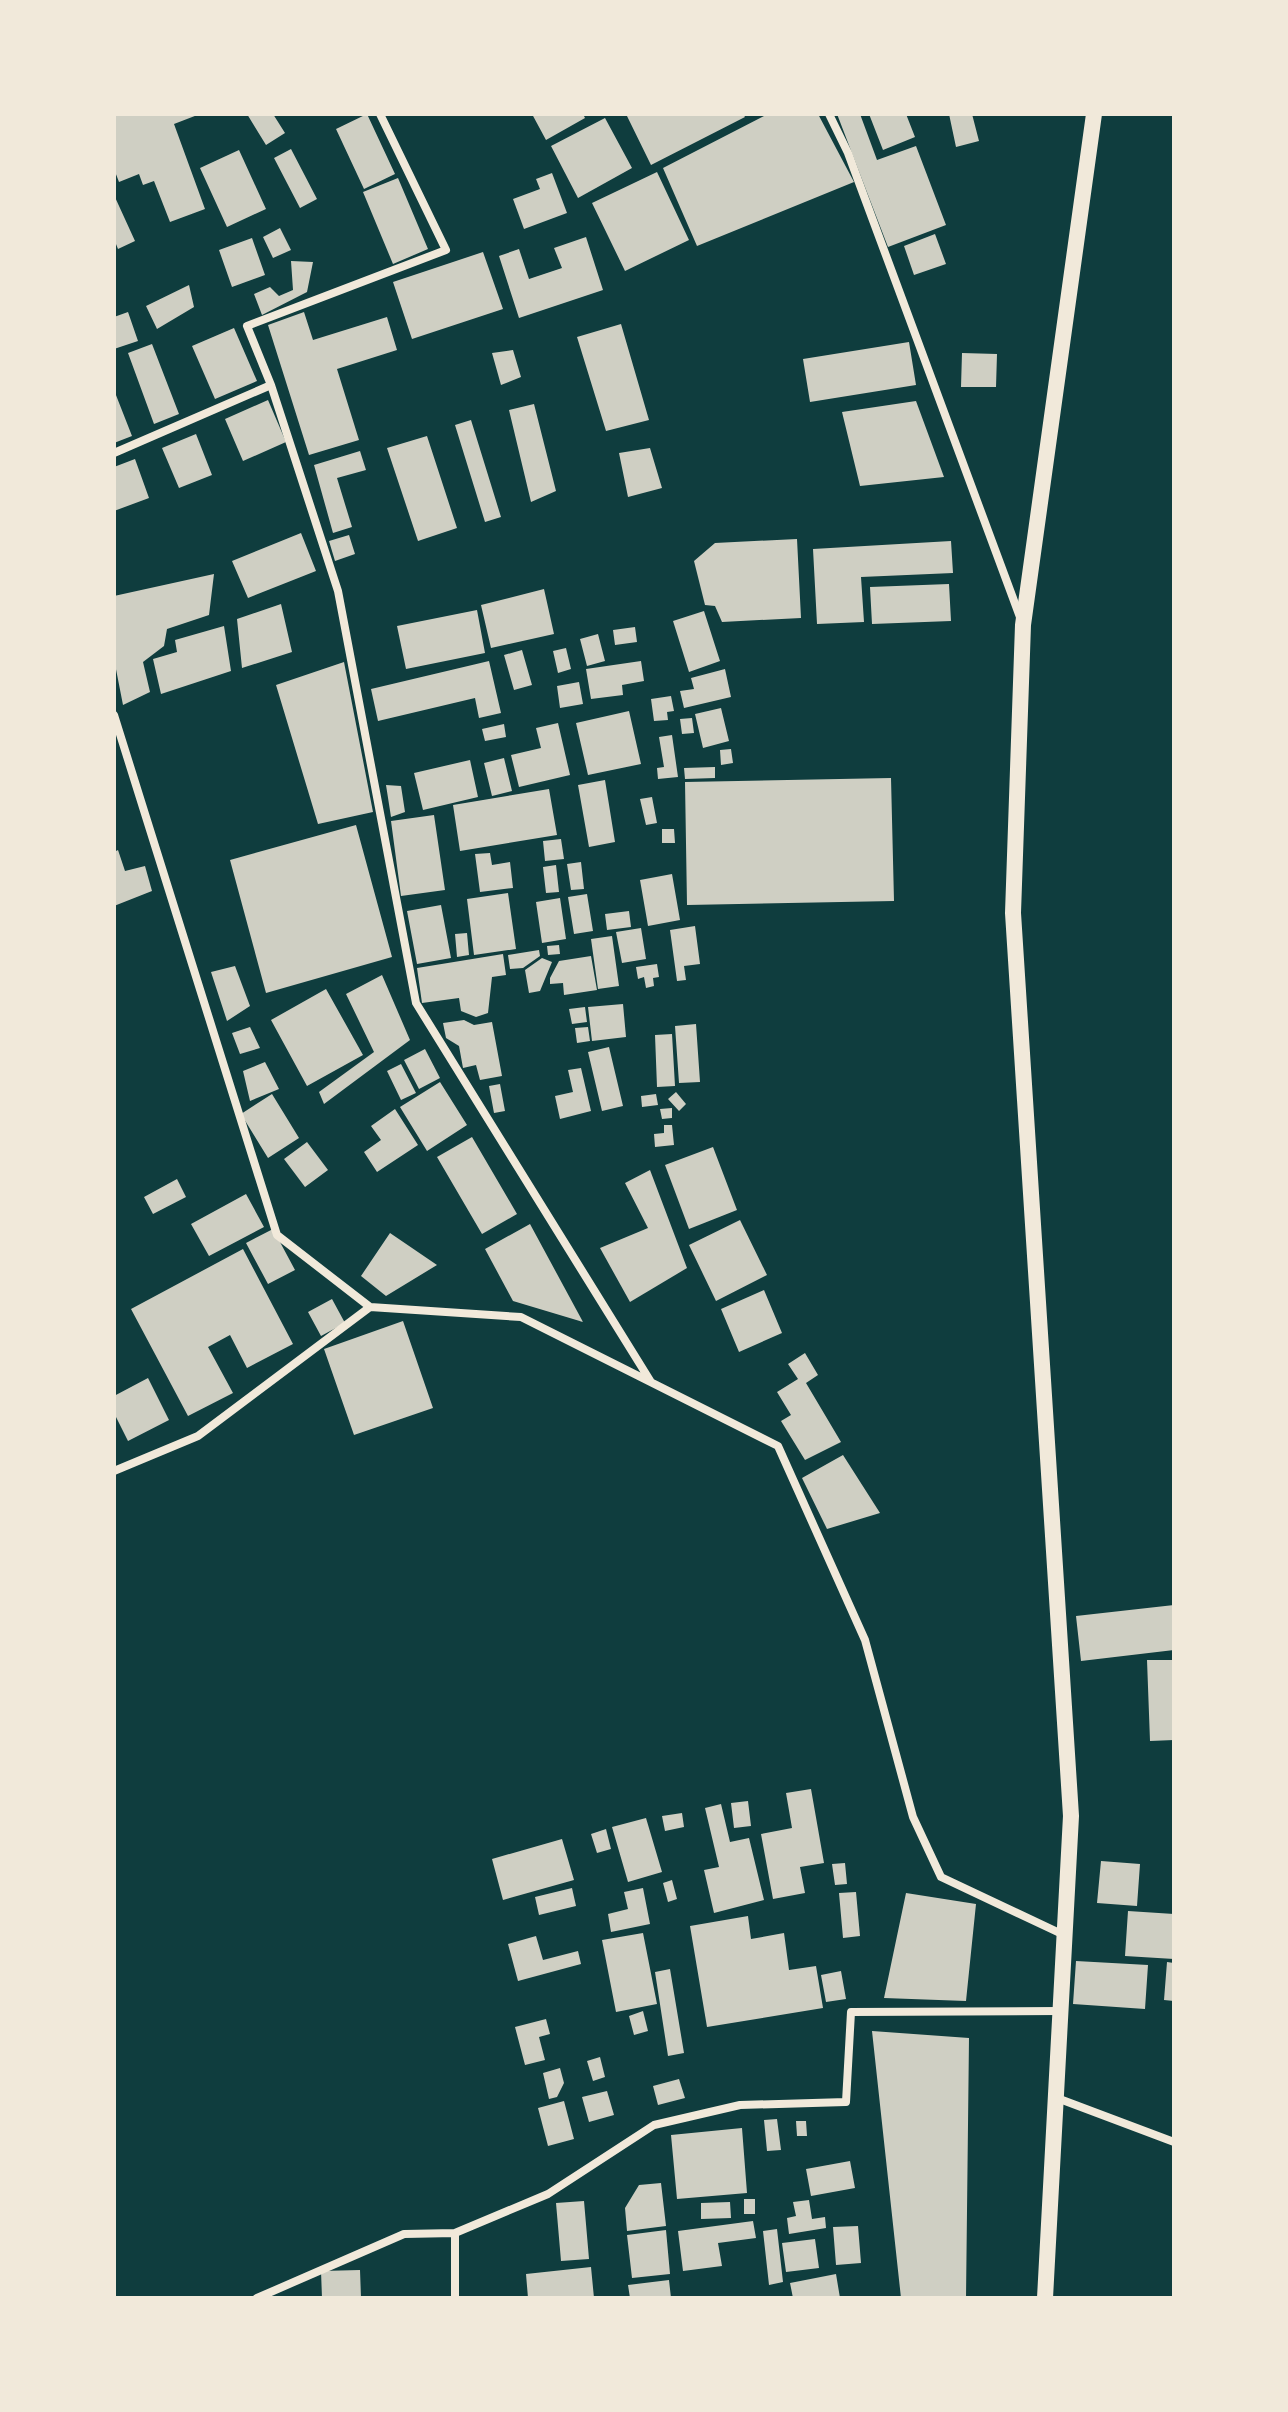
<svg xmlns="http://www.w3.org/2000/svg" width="1288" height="2412" font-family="Karla,sans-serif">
  <rect width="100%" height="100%" fill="#0f3d3e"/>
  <path fill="#cfcfc3" d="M114 114H200L174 124 205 209 170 222 154 181 143 185 139 174 119 182 114 169Z
    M247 114H273L285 133 266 145Z
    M367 114 395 174 364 189 336 129Z
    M532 114H583L585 118 546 140Z
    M626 114H743L745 117 651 165Z
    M768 114H818L854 182 697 246 663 168Z
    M837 114H860L877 160 916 146 946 225 888 247Z
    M869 114H906L915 137 883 150Z
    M949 114H972L979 141 956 147Z
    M605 118 632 168 578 198 551 146Z
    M291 149 317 199 300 208 274 158Z
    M239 150 266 209 227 227 200 168Z
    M657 172 689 240 625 271 592 203Z
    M552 173 567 213 524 229 513 199 540 189 536 179Z
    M398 178 428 249 393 264 363 192Z
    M114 195 135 241 118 249 114 239Z
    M280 228 291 250 273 258 263 237Z
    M935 234 946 264 914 275 904 246Z
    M586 237 603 290 519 318 499 256 519 249 529 279 562 268 554 248Z
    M252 238 265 275 232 287 219 250Z
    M483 252 503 309 412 339 393 282Z
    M291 261 313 262 307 292 262 315 254 294 270 287 279 296 293 290Z
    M189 285 194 307 157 329 146 306Z
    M128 312 138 341 114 349V317Z
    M304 312 313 340 387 317 397 350 337 369 359 440 309 455 268 325Z
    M621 324 649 420 606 431 577 337Z
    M234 328 257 381 215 399 192 346Z
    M909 342 916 385 810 402 803 359Z
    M152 344 179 414 154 424 128 353Z
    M513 350 521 377 501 385 492 353Z
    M962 353 997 354 996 387H961Z
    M114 390 132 436 114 443Z
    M268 400 286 442 243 461 225 419Z
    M916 401 944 477 860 486 842 412Z
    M534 404 556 491 531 502 509 410Z
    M471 420 501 517 485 522 455 425Z
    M196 434 212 475 179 488 162 448Z
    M427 436 457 528 418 541 387 448Z
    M650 448 662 488 628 497 619 453Z
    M360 451 366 470 337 478 352 527 333 533 314 465Z
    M135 459 149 498 114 511V467Z
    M301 533 316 571 248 598 232 561Z
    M349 535 355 554 335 561 329 541Z
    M797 539 801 618 722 622 715 606 705 605 694 561 715 543Z
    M951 541 953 573 861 577 864 622 817 624 813 549Z
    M214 574 209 615 167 629 164 646 143 662 150 692 123 705 114 659V596Z
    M949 584 951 621 872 624 870 587Z
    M544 589 554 634 491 648 481 605Z
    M281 604 292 652 242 668 237 619Z
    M477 610 485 653 406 669 397 626Z
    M704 611 720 661 689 672 673 621Z
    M224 626 231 671 161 694 153 659 177 652 175 640Z
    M635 627 637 642 615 645 613 630Z
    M598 634 605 661 587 666 580 639Z
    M566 648 571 669 558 673 553 651Z
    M522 650 532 685 514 690 504 655Z
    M489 661 501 713 479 718 475 698 378 721 371 689Z
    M641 661 644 681 622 685 623 695 591 699 586 669Z
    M344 662 373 812 318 824 276 685Z
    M725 669 731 697 684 708 680 691 694 689 691 678Z
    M579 682 583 704 560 708 557 686Z
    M671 696 674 711 667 712 668 720 654 721 651 699Z
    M721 708 729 741 703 748 695 714Z
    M629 711 641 764 588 775 576 723Z
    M692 718 694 733 682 734 680 719Z
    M558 723 570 775 519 787 511 755 541 748 536 728Z
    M504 724 506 737 485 741 482 729Z
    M672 735 678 777 658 779 657 768 664 767 659 737Z
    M731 749 733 763 721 765 720 750Z
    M504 758 512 791 492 796 484 763Z
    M470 760 478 797 423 810 414 773Z
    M715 767V778L685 779 684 768Z
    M891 778 894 901 687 905 685 782Z
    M605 780 615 842 589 847 578 785Z
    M386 785 401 786 405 812 391 817Z
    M549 789 557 835 460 851 453 805Z
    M652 797 657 823 646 825 640 799Z
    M434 815 445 890 401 896 391 821Z
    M356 825 392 957 266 993 230 860Z
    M662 829H674L675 843H662Z
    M561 839 564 859 545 861 543 841Z
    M118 850 125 871 145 866 152 891 114 906V852Z
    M490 853 492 865 510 862 513 888 480 892 475 854Z
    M581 862 584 889 571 890 567 864Z
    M556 865 559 892 546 893 543 867Z
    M672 874 680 920 648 926 640 880Z
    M508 893 516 949 474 955 467 899Z
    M587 894 593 931 574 934 568 897Z
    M560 898 566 939 542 943 536 902Z
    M441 905 451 958 417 964 407 911Z
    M629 911 631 927 607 930 605 914Z
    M695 926 700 964 684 966 686 980 677 981 670 930Z
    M641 928 646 959 622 963 616 932Z
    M467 933 469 955 457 957 455 934Z
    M612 936 619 986 598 989 591 939Z
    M559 945 560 954 548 955 547 946Z
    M539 950 540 956 523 968 510 969 508 955Z
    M503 954 506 975 492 977 488 1013 476 1017 461 1011 459 998 422 1003 417 968Z
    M591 956 597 990 564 995 563 983 550 984V978L559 961Z
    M542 958 552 962 540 991 529 993 525 970Z
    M657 964 659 977 653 978 654 986 646 988 644 977 638 979 636 967Z
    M235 966 250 1006 227 1021 211 972Z
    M382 975 410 1040 324 1104 319 1092 374 1052 346 994Z
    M326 989 363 1055 307 1086 271 1020Z
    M623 1004 626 1037 592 1041 588 1007Z
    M585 1007 587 1022 572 1024 569 1009Z
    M464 1020 474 1025 492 1022 502 1076 480 1080 476 1065 463 1068 459 1046 446 1038 443 1023Z
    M696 1024 700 1082 679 1083 675 1026Z
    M250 1027 260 1048 240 1054 232 1033Z
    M588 1027 590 1041 577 1043 575 1028Z
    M672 1034 675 1086 657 1087 655 1035Z
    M609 1047 623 1106 602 1111 588 1052Z
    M425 1049 440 1078 419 1089 404 1060Z
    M265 1062 279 1089 250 1101 243 1071Z
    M401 1064 416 1093 401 1100 387 1071Z
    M581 1068 591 1111 560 1119 555 1096 573 1092 568 1070Z
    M440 1082 467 1125 427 1151 400 1107Z
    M500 1084 505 1111 494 1113 489 1086Z
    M676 1092 686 1104 679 1111 668 1099Z
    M272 1094 299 1138 268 1158 241 1114Z
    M656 1094 658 1105 642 1107 641 1096Z
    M672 1108V1118L662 1119 660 1109Z
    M395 1109 418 1145 377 1172 364 1152 381 1140 371 1126Z
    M664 1125H672L674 1145 655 1147 654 1134 664 1133Z
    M472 1137 517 1214 482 1234 437 1157Z
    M307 1142 328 1170 305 1187 284 1159Z
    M713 1147 737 1210 689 1229 665 1165Z
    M650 1170 687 1268 630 1302 600 1248 648 1228 625 1183Z
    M177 1179 186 1197 153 1214 144 1197Z
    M246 1194 264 1227 209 1256 191 1224Z
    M740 1220 767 1275 716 1301 689 1245Z
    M530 1224 583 1322 513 1301 485 1249Z
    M273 1229 295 1270 268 1284 246 1243Z
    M390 1233 437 1265 386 1296 361 1276Z
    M243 1249 293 1344 247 1368 230 1335 208 1347 233 1393 188 1416 131 1309Z
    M764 1290 782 1333 739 1352 721 1309Z
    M332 1299 345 1323 321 1336 308 1312Z
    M403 1321 433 1408 354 1435 324 1349Z
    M805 1353 818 1375 806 1383 841 1442 805 1460 781 1421 791 1415 777 1392 798 1379 788 1364Z
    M148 1378 169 1420 128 1441 114 1413V1396Z
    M843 1455 880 1513 827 1529 802 1478Z
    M1174 1605V1650L1081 1661 1076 1616Z
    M1147 1660H1174V1740L1150 1741Z
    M811 1789 824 1863 800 1867 805 1893 773 1899 761 1834 792 1828 786 1793Z
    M748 1801 751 1826 734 1828 731 1803Z
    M721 1804 730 1842 749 1838 764 1900 714 1913 704 1870 719 1867 705 1808Z
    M682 1813 684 1827 665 1831 662 1816Z
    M646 1818 662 1872 628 1882 612 1827Z
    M606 1829 611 1849 597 1853 591 1834Z
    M562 1839 574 1880 503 1900 492 1859Z
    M1101 1861 1140 1864 1137 1906 1097 1903Z
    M845 1863 847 1884 835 1885 832 1864Z
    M672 1880 677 1899 668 1902 663 1883Z
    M572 1888 576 1906 539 1915 535 1897Z
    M643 1888 650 1924 611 1932 608 1914 628 1909 624 1892Z
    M856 1892 860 1936 843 1938 839 1893Z
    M906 1893 976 1904 966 2001 884 1998Z
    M1128 1911 1174 1914V1959L1125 1956Z
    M748 1916 751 1939 784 1933 789 1970 816 1966 823 2008 707 2027 690 1926Z
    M643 1933 657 2004 616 2012 602 1940Z
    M536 1936 543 1960 578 1951 581 1964 518 1981 508 1944Z
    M1076 1961 1148 1965 1145 2009 1073 2004Z
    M1167 1962 1174 1963V2001L1164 2000Z
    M670 1969 684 2053 668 2056 655 1972Z
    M841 1971 846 1999 826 2002 821 1975Z
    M643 2011 648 2031 634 2035 629 2016Z
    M546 2019 550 2034 539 2037 545 2060 525 2065 515 2027Z
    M872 2031 969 2038 966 2298H901Z
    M600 2057 605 2077 593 2081 587 2061Z
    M560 2068 564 2083 557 2097 549 2099 543 2073Z
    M679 2079 685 2098 658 2105 653 2086Z
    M607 2091 614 2115 589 2122 582 2097Z
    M564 2101 574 2139 548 2146 538 2108Z
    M777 2119 781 2150 767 2151 764 2120Z
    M796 2121H806L807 2136H797Z
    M742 2128 747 2193 677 2199 671 2135Z
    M850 2161 855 2188 811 2196 806 2169Z
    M661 2183 666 2226 627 2231 625 2208 639 2185Z
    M744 2199H755V2214H744Z
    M809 2200 812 2219 825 2217 826 2228 789 2234 787 2218 796 2216 793 2202Z
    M584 2201 589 2259 561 2261 556 2203Z
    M730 2202 731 2218 701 2219V2203Z
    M753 2221 756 2238 718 2243 722 2266 683 2271 678 2231Z
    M858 2226 861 2263 836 2265 833 2227Z
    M777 2229 783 2282 769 2285 763 2231Z
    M666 2230 670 2274 632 2278 627 2235Z
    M815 2239 819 2268 786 2272 782 2243Z
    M591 2267 594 2298H528L526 2274Z
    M360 2270 361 2298H322L321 2271Z
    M836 2274 840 2298H793L790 2283Z
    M669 2280 671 2298H630L628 2285Z"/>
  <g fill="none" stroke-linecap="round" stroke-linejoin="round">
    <path stroke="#f1e9da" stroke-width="8" d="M380 114 446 250 247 326 271 385 338 591 416 1003 651 1382
      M829 114 848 153 1020 617
      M114 453 271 385
      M114 715 277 1235 370 1307 521 1317 778 1446 865 1640 913 1817 941 1877 1064 1935
      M114 1471 198 1436 370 1307
      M1057 2098 1174 2142
      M257 2298 404 2234 455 2233 548 2194 654 2125 740 2105 846 2102 851 2012 1060 2011
      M455 2298V2233"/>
    <path stroke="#f1e9da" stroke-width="16" d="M1045 2298 1071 1816 1013 913 1023 625 1094 114"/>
  </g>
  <rect width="1288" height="2412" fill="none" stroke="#f1e9da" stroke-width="232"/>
</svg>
